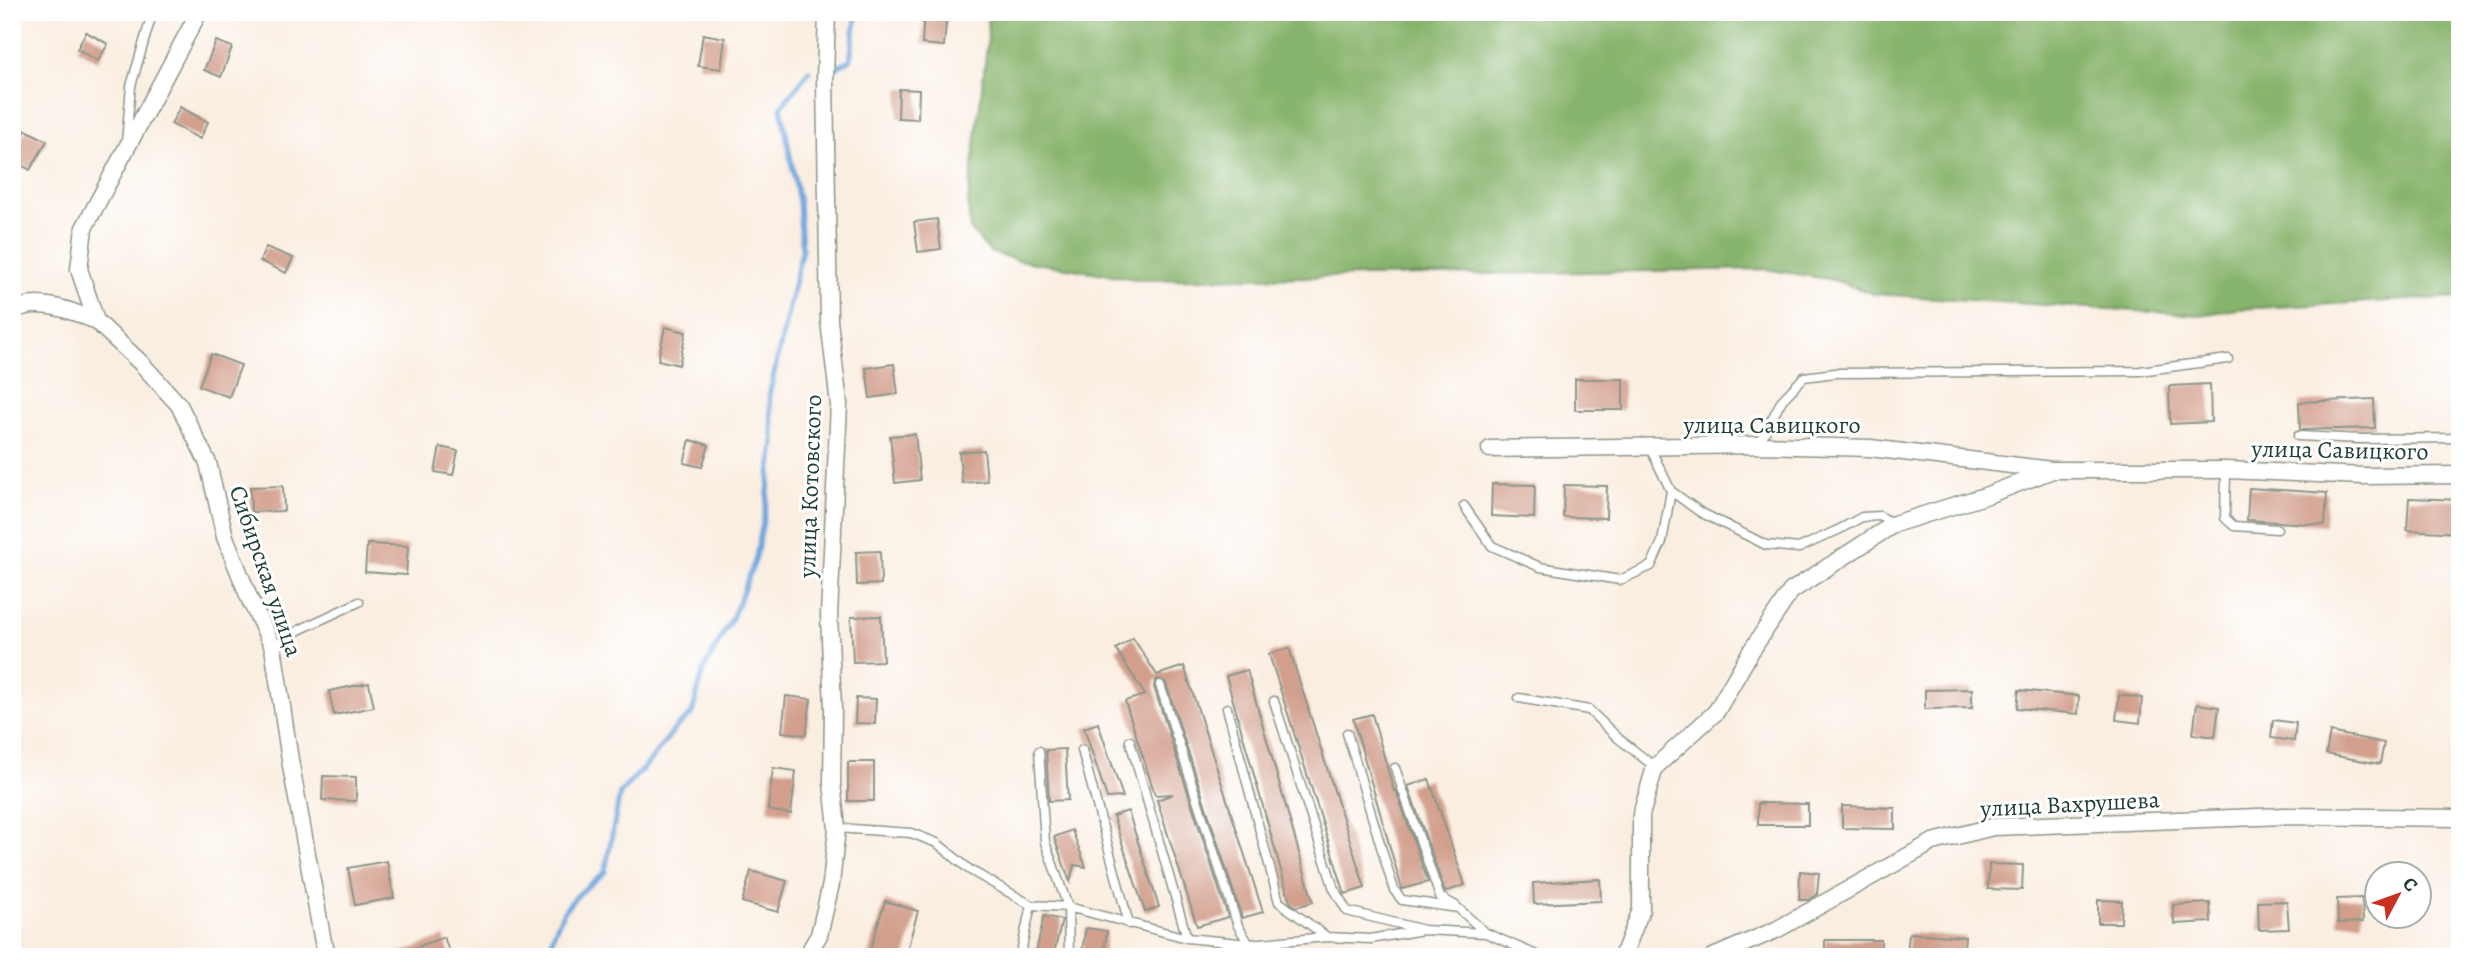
<svg xmlns="http://www.w3.org/2000/svg" width="2472" height="969" font-family="Alegreya,serif">
  <rect width="100%" height="100%" fill="#fff"/>
  <filter id="ink" filterUnits="userSpaceOnUse"><feTurbulence type="fractalNoise" baseFrequency=".0143" numOctaves="2"/><feDisplacementMap in="SourceGraphic" scale="14" xChannelSelector="R" yChannelSelector="G"/><feConvolveMatrix kernelMatrix="1 2 1 2 8 2 1 2 1" color-interpolation-filters="sRGB"/></filter>
  <filter id="wash" filterUnits="userSpaceOnUse"><feTurbulence type="fractalNoise" baseFrequency=".00686" numOctaves="4" result="noise"/><feDisplacementMap in="SourceGraphic" scale="28" xChannelSelector="R" yChannelSelector="G"/><feGaussianBlur stdDeviation="1.57" result="paint"/><feColorMatrix in="noise" values="0 0 0 0 0 0 0 0 0 0 0 0 0 0 0 0 0 1.4 0 .05"/><feComposite in="paint" operator="in"/></filter>
  <g filter="url(#wash)">
    <rect width="100%" height="100%" fill="#faeee1"/>
    <path fill="#87b46c" stroke="#537850" stroke-width="2" d="M987 12H2460V297L2238 309 2199 315 1874 294 1834 280 1765 269 1142 280 1017 260 990 252 970 229 968 203 988 38Z"/>
    <g fill="none" stroke-linecap="round" stroke-linejoin="round">
      <path stroke="#6fa6dd" stroke-width="5" d="M836 68 850 60 857 12
        M548 957C557 911 570 900 605 872L620 793 651 760 676 727 692 714 703 671 733 616 755 561 766 507 774 443 769 396 802 249 799 203 781 107 809 71"/>
    </g>
    <g id="blocks">
      <path fill="#d29f8c" d="M924 12H947L944 46 922 44Z
        M86 32 108 44 98 61 77 49Z
        M703 34 725 38 721 69 698 66Z
        M216 41 232 47 221 77 204 70Z
        M899 89 919 90 918 119 898 118Z
        M180 107 208 122 200 139 171 124Z
        M26 130 47 141 30 170 12 160V155Z
        M937 219 941 249 918 252 914 222Z
        M266 247 293 258 286 273 260 261Z
        M665 327 686 332 679 365 658 360Z
        M211 354 241 365 229 397 199 386Z
        M894 364 898 394 870 398 866 368Z
        M1575 379H1623V410H1575Z
        M2210 384 2211 422 2170 424 2169 386Z
        M2374 399 2375 428 2300 430 2299 402Z
        M915 434 920 480 895 483 890 436Z
        M690 440 709 445 702 467 684 463Z
        M440 447 458 451 453 475 435 472Z
        M984 450 987 481 962 483 959 452Z
        M1492 484 1535 485 1534 518 1491 516Z
        M1564 485 1607 486 1606 518 1563 517Z
        M283 486 284 511 251 512 250 487Z
        M2249 488 2327 493 2325 525 2247 520Z
        M2409 498 2460 500V533L2407 530Z
        M367 544 408 546 406 575 365 572Z
        M880 551 881 584 857 585 856 552Z
        M881 616 883 661 853 662 851 617Z
        M1133 638 1157 675 1184 666 1263 912 1242 918 1166 683 1159 679 1155 681 1154 687 1228 917 1197 926 1157 800 1173 794 1155 795 1125 701 1145 695 1116 649Z
        M1289 648 1365 888 1345 894 1269 654Z
        M1247 670 1313 902 1296 907 1290 902 1226 676Z
        M369 683 374 707 334 715 329 691Z
        M1972 689V708L1925 709V690Z
        M2019 690 2079 696 2078 714 2017 708Z
        M2119 695 2142 698 2140 723 2116 720Z
        M786 696 811 699 806 735 782 732Z
        M856 698 876 699 875 724 855 723Z
        M2197 704 2219 707 2215 737 2193 734Z
        M1372 714 1394 791 1396 790 1428 882 1402 889 1353 719Z
        M2273 720 2296 723 2294 741 2271 738Z
        M1098 723 1123 797 1107 798 1084 728Z
        M2330 732 2384 743 2380 764 2326 754Z
        M1065 749 1068 800 1049 801 1046 750Z
        M848 762H874V801H848Z
        M773 768 796 771 791 814 768 810Z
        M323 776 356 777V801L322 800Z
        M1429 779 1465 885 1445 892 1408 786Z
        M1758 803 1808 804V825H1758Z
        M1842 806 1895 808V829L1842 828Z
        M1128 811 1159 907 1145 912 1113 816Z
        M1072 830 1086 867 1074 865 1070 882 1054 837Z
        M387 861 394 898 355 905 348 868Z
        M1989 864 2023 865 2022 890 1988 889Z
        M751 871 787 881 778 912 742 902Z
        M1800 871 1819 873 1817 895 1808 900H1799Z
        M1600 879 1601 901 1534 904 1533 883Z
        M2362 898 2363 922 2338 923 2337 899Z
        M2098 900 2122 901 2121 923H2098Z
        M885 901 918 911 905 957H868Z
        M2287 901 2289 929 2259 930 2258 902Z
        M2210 903 2211 922 2174 924 2173 905Z
        M1044 916 1062 920 1053 957H1035Z
        M1086 928 1107 931 1103 957H1081Z
        M1909 933 1965 937 1963 957H1907Z
        M444 937 451 957H395V955Z
        M1825 940H1881V957H1825Z"/>
    </g>
  </g>
  <g filter="url(#ink)">
    <use href="#blocks" fill-opacity="0" stroke="#8c968a" stroke-width="2"/>
    <g fill="none" stroke-linecap="round" stroke-linejoin="round">
      <defs>
        <path id="service" d="M126 142 131 86 150 21 155 12
          M2298 436 2361 439 2460 438
          M1758 445 1782 400 1804 377 1835 373 2140 371 2228 359
          M1650 448 1671 491 1700 512 1766 545 1799 548 1840 529 1862 517 1880 516 1893 524
          M2226 470 2225 518 2234 526 2277 529
          M1464 506 1492 546 1540 567 1620 580 1651 566 1662 542 1671 491
          M273 647 299 630 359 602
          M1160 685 1238 926 1249 944
          M1519 698 1589 710 1618 738 1655 767
          M1274 701 1334 889 1347 911 1420 929
          M1227 708 1279 902 1327 937
          M1347 733 1394 890 1402 900 1458 908 1486 933
          M1130 741 1187 938
          M1082 750 1129 924
          M1039 751 1045 842 1068 907 1069 957
          M1395 768 1440 897 1456 906
          M837 828 911 833 937 843 970 870 1031 905 1068 907 1187 938 1249 944 1327 937 1370 939 1423 930 1486 933 1541 957
          M1020 957 1031 905"/>
        <path id="minor" d="M199 12 84 228 79 269 96 321 141 363 179 405 208 463 225 537 250 600 273 647 290 760 323 942 329 957
          M12 312C35 296 73 311 96 321
          M1490 449 1758 445 1870 448 2052 470H2226L2364 476 2460 475
          M806 957 819 935 831 884 837 828 832 783 833 709 829 615 839 404 829 321 825 80 827 12
          M1620 957 1625 951 1641 910V815L1655 767 1716 712 1751 651 1791 591 1894 524 1985 496 2050 471
          M1713 957 1776 930 1933 842 1993 827 2285 816 2460 818"/>
      </defs>
      <use href="#service" stroke="#8c968a" stroke-width="11"/>
      <use href="#minor" stroke="#8c968a" stroke-width="19"/>
      <use href="#service" stroke="#fff" stroke-width="8"/>
      <use href="#minor" stroke="#fff" stroke-width="16"/>
    </g>
  </g>
  <g text-anchor="middle" dominant-baseline="central" stroke-width="6" stroke-linejoin="round" paint-order="stroke">
    <g font-size="24" fill="#1f3d34" stroke="#fff">
      <text x="1772" y="425">улица Савицкого</text>
      <text transform="translate(2340 450) rotate(1)">улица Савицкого</text>
      <text transform="translate(810 486) rotate(-88)">улица Котовского</text>
      <text transform="translate(266 571) rotate(71)">Сибирская улица</text>
      <text transform="translate(2070 804) rotate(-3)">улица Вахрушева</text>
    </g>
  </g>
  <rect width="2472" height="969" fill="none" stroke="#fff" stroke-width="42"/>
  <g transform="translate(2398 895) rotate(49)"><circle r="33" fill="#ffffff" stroke="#a5b1ae" stroke-width="2"/>
  <path d="M0-5L12 26L0 18L-12 26Z" fill="#c8321e"/>
  <text y="-10" font-size="19" font-weight="bold" text-anchor="middle" fill="#1f3d34">С</text>
  </g>
</svg>
